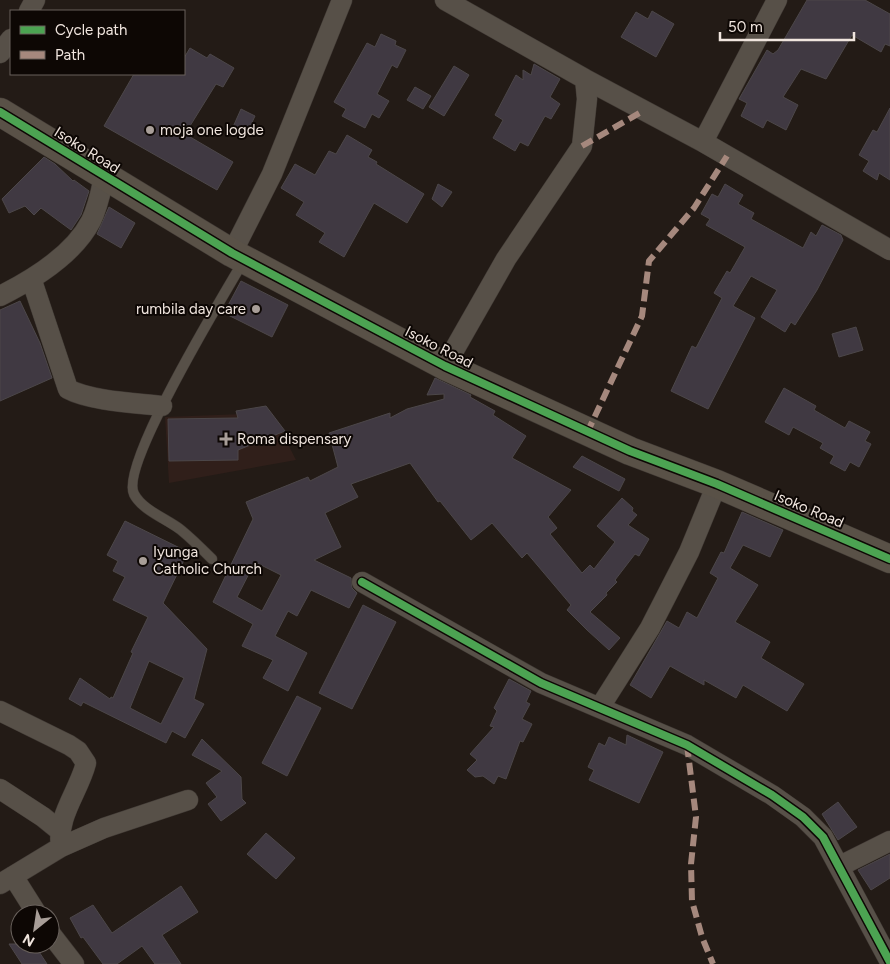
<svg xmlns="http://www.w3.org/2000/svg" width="890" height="964" font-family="Figtree,sans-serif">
  <rect width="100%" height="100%" fill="#231b16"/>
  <path fill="#301f1a" d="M272 413 296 460 169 483 165 417Z"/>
  <path fill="#403942" stroke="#4c4749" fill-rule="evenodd" d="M807 0H865L890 14V46L885 44 881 52 852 35 826 79 801 69 783 97 798 105 786 130 767 120 763 128 741 116 747 103 739 99 767 50 773 54 778 50Z
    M652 11 674 24 656 57 621 37 636 12 648 19Z
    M381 34 396 41 395 45 406 50 397 68 392 65 377 94 389 101 379 118 372 114 365 128 342 116 346 109 334 102 367 43 375 47Z
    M190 48 207 58 210 54 234 68 223 87 216 84 185 134 233 162 217 190 104 126 134 74H184V58Z
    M534 64 560 79 550 97 560 104 551 119 545 116 528 146 520 142 515 151 493 138 503 120 495 115 516 75 523 80V70L531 75Z
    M454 66 469 75 444 116 429 107Z
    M415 87 431 96 423 109 407 100Z
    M890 108V180L879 173 877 180 863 171 869 161 859 155 873 130 877 132Z
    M241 109 255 116 247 133 233 127Z
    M347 135 372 150 368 157 377 162 376 164 424 194 407 223 374 203 344 257 319 242 325 233 296 215 304 202 281 188 295 164 315 175 329 151 336 154Z
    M44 157 55 164 73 181 74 180 89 191 81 215 71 230 41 208 34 215 25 206 9 213 2 199Z
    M438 184 452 192 442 207 432 199Z
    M725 184 743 195 738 204 754 213 751 219 803 248 811 232 816 236 822 225 841 235 843 240 817 290 795 325 791 322 785 332 761 317 777 290 751 276 733 306 755 318 708 409 671 391 692 346 696 348 722 298 714 293 727 271 730 273 745 247 706 225 710 219 701 214 712 194 718 197Z
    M109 207 135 223 121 248 97 234Z
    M241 281 288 305 272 337 224 313Z
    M20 301 40 343 52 378 0 401V310Z
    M856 327 863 350 839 357 832 334Z
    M435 378 471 395 470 397 495 411 493 415 526 436 512 458 571 490 548 517 557 528 550 534 582 573 590 565 594 569 615 542 597 526 622 498 633 508 632 511 637 515 628 525 649 539 639 556 635 554 615 580 617 582 606 593 607 595 590 612 620 638 609 650 587 630 567 610 571 605 527 553 522 558 492 523 471 540 440 501 438 502 410 463 351 484 358 497 325 513 341 547 314 560 351 578 352 588 357 593 349 608 311 590 297 616 288 611 275 636 307 653 288 691 263 678 273 660 242 646 253 624 213 602 253 519 246 502 308 477 310 481 338 467 329 433 390 413V418L407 409 444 399V394L427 395ZM255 562 281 575 262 611 237 597Z
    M784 388 816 406 814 410 845 428 849 421 870 432 865 441 871 444 859 467 850 462 845 471 830 463 834 456 820 448 823 443 793 427 789 435 765 422Z
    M266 406 285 431 238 450V460L169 461 168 419 238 418 236 411Z
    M582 456 625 479 619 491 573 467Z
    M742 512 783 530 770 557 743 545 730 568 758 585 735 622 770 642 761 658 804 684 787 711 743 685 736 698 704 680V685L670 666 651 698 630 685 667 621 679 628 687 612 697 618 718 578 710 573 721 552 724 553Z
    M125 521 188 552 163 603 207 649 194 699 204 704 185 738 172 731 166 743 83 702 81 706 69 699 80 678 110 699 111 697 113 698 133 653 131 652 148 617 113 600 125 577 113 571 118 561 107 555ZM149 661 184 678 161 724 130 708Z
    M363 605 396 622 352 709 319 693Z
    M509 679 531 691 526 702 530 704 522 719 532 724 523 742 520 741 506 779 498 776 494 784 483 776 475 777 467 770 477 760 470 754 494 727 490 726 497 711 494 708Z
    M297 696 321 708 287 776 262 763Z
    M627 735 663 752 639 803 589 780 594 770 588 767 599 743 605 746 609 737 626 745Z
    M202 739 241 777 242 799 246 803 221 821 208 804 217 797 206 783 222 771 192 755Z
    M838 802 857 827 838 840 822 814Z
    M266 833 295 858 276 879 247 854Z
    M890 854V878L871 890 858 870Z
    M181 886 198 912 162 935 181 964H155L142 946 117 964H103L83 937 81 938 70 918 93 905 112 933Z
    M9 944H34L47 964H22Z"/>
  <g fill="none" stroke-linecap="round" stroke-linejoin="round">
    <defs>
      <path id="lane" d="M212 559C202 549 192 539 181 530 167 519 142 510 134 494 119 466 225 293 244 260"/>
      <path id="street" d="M445 0 585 79 703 142 890 250
        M29 11 35 0
        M0 53 11 39
        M703 142 777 0
        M232 253 272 174 342 0
        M32 281 68 389C90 401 137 403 162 406
        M0 296C32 280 74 254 91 221 98 207 101 191 104 177
        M445 366 506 259 582 146 587 99 585 79
        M362 582 541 683 687 745 772 795 803 817 823 837 890 962
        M600 707 650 628 689 552 717 484
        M0 711 69 745 78 751 86 763C79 791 56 817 61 847
        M0 789 43 817 59 830
        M840 866 890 841
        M13 876 37 914
        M0 884 61 847 104 828 188 800
        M50 933 74 964"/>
      <path id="secondary" d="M0 112 232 253 445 366 630 451 717 484 890 559"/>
    </defs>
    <use href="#lane" stroke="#3f3833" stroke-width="11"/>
    <use href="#street" stroke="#3f3833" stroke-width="21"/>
    <use href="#secondary" stroke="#3f3833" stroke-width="29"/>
    <use href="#lane" stroke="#575048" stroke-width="10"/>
    <use href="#street" stroke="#575048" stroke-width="20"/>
    <use href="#secondary" stroke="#595147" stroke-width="28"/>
    <path stroke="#a5887d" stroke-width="6" stroke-dasharray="12 6" stroke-linecap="butt" d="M582 146 643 111
      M587 433 642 316 649 261 694 208 727 156
      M687 745 696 817 691 864 692 901 702 937 713 964"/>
    <defs>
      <path id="cycleway" d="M0 112 232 253 445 366 630 451 717 484 890 559
        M362 582 541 683 687 745 772 795 803 817 823 837 890 962"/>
    </defs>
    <use href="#cycleway" stroke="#0d0704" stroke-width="11"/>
    <use href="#cycleway" stroke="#4ca352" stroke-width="8"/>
  </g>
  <g fill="#a89e98" stroke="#0d0704" stroke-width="2">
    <circle cx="150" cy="130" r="5"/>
    <circle cx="256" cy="309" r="5"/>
    <path d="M223.5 431.5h5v5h5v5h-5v5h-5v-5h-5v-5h5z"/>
    <circle cx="143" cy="561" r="5"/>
  </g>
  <g text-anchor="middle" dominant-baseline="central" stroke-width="4" stroke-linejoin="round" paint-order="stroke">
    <g font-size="15" fill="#f0e5de" stroke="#0d0704" text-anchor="start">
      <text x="160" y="130">moja one logde</text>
      <text x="246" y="309" text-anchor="end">rumbila day care</text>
      <text x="237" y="439">Roma dispensary</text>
      <text x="153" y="552">Iyunga<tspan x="153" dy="17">Catholic Church</tspan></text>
    </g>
    <g font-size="15" fill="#f0e5de" stroke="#0d0704">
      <text transform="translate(87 150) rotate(32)">Isoko Road</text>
      <text transform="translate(439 347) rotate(27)">Isoko Road</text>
      <text transform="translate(809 509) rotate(23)">Isoko Road</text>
    </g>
  </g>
  <rect x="10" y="10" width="175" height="65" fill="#0d0704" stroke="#68605b"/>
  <rect x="20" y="26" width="25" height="8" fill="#4ca352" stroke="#68605b"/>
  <text x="55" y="35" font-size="15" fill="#f0e5de">Cycle path</text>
  <rect x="20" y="51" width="25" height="8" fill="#a5887d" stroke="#68605b"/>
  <text x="55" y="60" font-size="15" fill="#f0e5de">Path</text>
  <g transform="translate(35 929) rotate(210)"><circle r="24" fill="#0d0704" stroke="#68605b"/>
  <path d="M0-4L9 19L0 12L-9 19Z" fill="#a89e98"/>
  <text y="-8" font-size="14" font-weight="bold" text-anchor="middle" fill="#f0e5de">N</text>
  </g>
  <path d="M720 32v8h134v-8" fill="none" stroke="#f0e5de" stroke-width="2.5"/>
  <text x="728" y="32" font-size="15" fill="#f0e5de" stroke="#0d0704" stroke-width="4" paint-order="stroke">50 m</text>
</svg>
